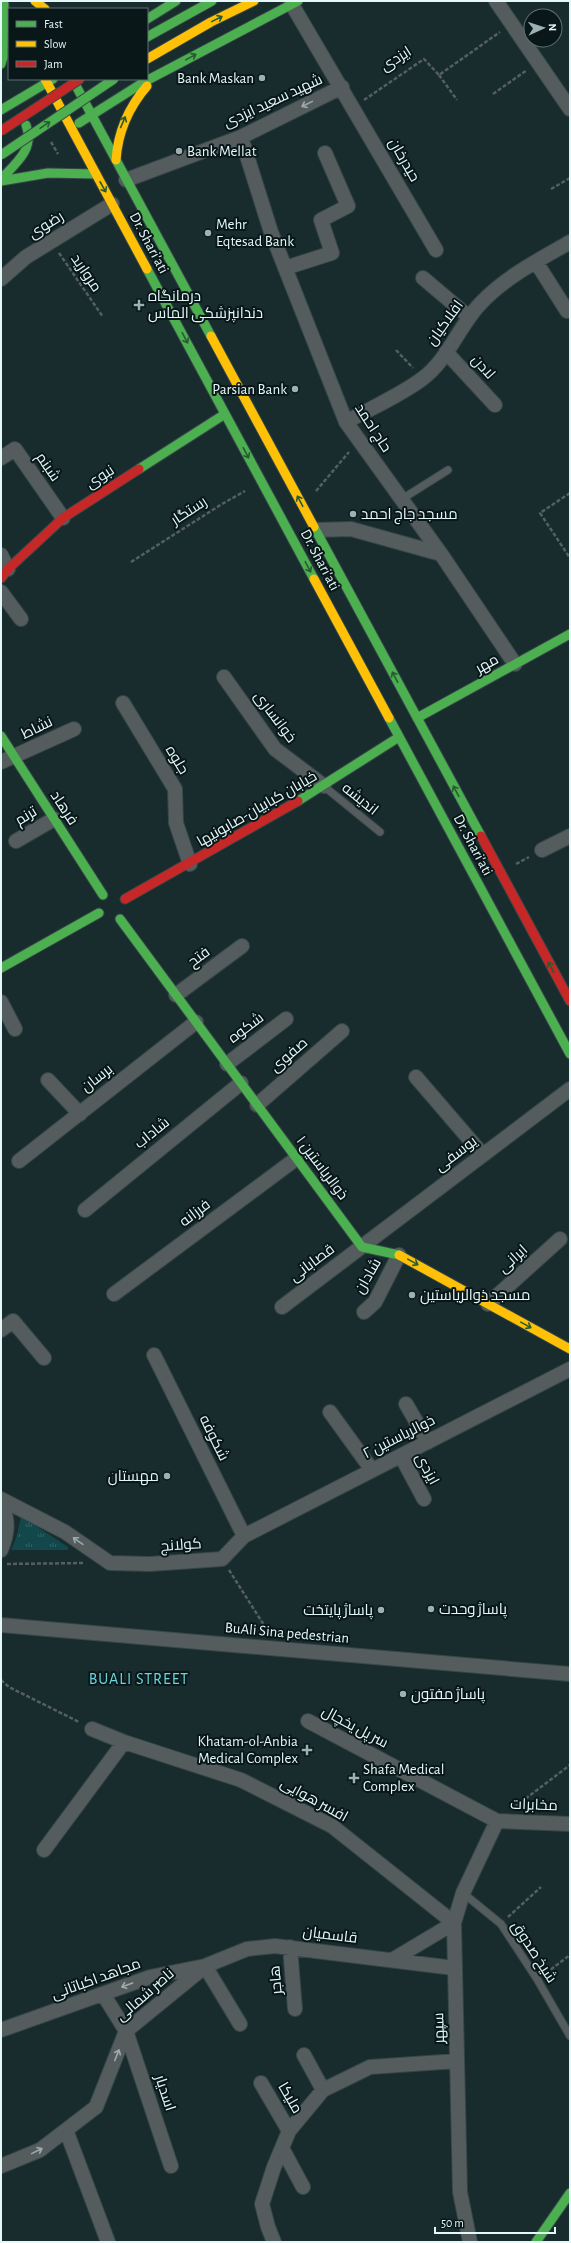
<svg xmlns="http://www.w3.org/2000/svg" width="571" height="2243" font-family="'Alegreya Sans',Cairo,sans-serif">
  <defs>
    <pattern id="grass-tufts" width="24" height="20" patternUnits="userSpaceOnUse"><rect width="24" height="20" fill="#12484b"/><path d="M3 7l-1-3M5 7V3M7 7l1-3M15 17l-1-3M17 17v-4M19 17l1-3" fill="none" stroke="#346366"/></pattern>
  </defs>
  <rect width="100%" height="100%" fill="#182b2d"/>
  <path fill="url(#grass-tufts)" d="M21 1516 68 1547V1550H11L17 1536Z"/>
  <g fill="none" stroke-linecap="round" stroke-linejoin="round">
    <defs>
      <path id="lane" d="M402 499 448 470
        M326 788 380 832
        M463 1893 501 1924 537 1979 570 2036"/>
      <path id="street" d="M496 1 570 109
        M291 3 436 250
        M241 137 271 232 346 422 441 554 515 664
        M126 180 241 137 342 87
        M536 262 567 311
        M285 268 332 253 321 220 348 206 325 153
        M423 278 469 317
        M1 279 26 257 112 204
        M446 352 495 405
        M346 422C371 408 399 396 422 379 448 360 459 326 480 304 505 277 539 260 570 242
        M1 458 15 449 63 518
        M315 530 351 529 441 554
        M1 555 8 569
        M1 592 21 619
        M224 677 275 749 324 786
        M123 703 175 789 176 823 190 864
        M1 762 74 729
        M16 841 54 819
        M542 850 570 836
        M176 995 242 946
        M1 1002 15 1029
        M227 1064 286 1019
        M416 1077 483 1155
        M48 1080 80 1114
        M257 1105 342 1031
        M19 1161 196 1022
        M85 1210 241 1083
        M114 1294 297 1158
        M488 1304 560 1239
        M282 1307 570 1089
        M364 1312 375 1302 399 1255
        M1 1330 13 1321 44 1358
        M154 1355 244 1536
        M406 1404 428 1442
        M330 1412 372 1470
        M401 1456 424 1499
        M1 1499 65 1532 110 1563 150 1564 222 1559 244 1536 570 1369
        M1 1503C9 1520 8 1533 1 1550
        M1 1625 570 1674
        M308 1721 497 1821 570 1824
        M92 1729 124 1742 241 1780 332 1826 454 1923 392 1960
        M44 1850 124 1742
        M290 1947 295 2009
        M205 1966 240 2024
        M103 1994 126 2031 171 2166
        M1 2030 150 1977 205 1966 247 1949 275 1946 454 1968
        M304 2055 323 2090
        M261 2083 289 2131
        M66 2130 108 2242
        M282 2148 303 2187
        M1 2166 40 2150 96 2107 126 2031 203 1968
        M274 2242 268 2227 262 2204 274 2167 289 2131 323 2090 370 2067 457 2061
        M470 2242 460 2192 454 1923 463 1893 497 1821"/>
      <path id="fast" d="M147 19 176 1
        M147 37 212 1
        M1 64 3 57 4 4
        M75 84 211 336
        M1 110 53 79
        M79 123 144 82 298 1
        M1 179C16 163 35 149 26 125
        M1 181 48 173 96 174
        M147 269 314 579
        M139 469 225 414
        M314 527 481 836
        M389 718 570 1054
        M417 718 570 634
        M1 736 103 895
        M298 801 399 737
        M120 919 362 1247 399 1255
        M1 968 99 913
        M536 2242 570 2193"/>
      <path id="slow" d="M35 1 45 9
        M147 59 211 22 254 1
        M45 79 147 269
        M116 160C118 131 128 108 147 86
        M211 336 314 527
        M314 579 389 718
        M399 1255 570 1349"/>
      <path id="jam" d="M1 578 8 569 63 518 139 469
        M481 836 570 1001
        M125 899 298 801"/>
    </defs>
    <use href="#lane" stroke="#364648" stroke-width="9"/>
    <use href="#street" stroke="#364648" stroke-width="16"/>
    <use href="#fast" stroke="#364648" stroke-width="11"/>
    <use href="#slow" stroke="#364648" stroke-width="11"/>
    <use href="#jam" stroke="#364648" stroke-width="11"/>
    <path stroke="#565f60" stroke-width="2.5" stroke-dasharray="4 2" stroke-linecap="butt" d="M439 75 457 100
      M493 94 527 70
      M364 100 424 59 439 75 500 32
      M51 142 58 154
      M551 189 570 178
      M59 253 103 317
      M396 350 413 368
      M316 491 349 452
      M570 493 540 513 570 558
      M131 562 222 504 245 491
      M516 864 529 857
      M7 1564 84 1563
      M229 1570 269 1633
      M1 1680 9 1687 79 1722
      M516 1806 570 1765
      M508 1917 541 1887
      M546 1973 570 1955"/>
    <use href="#lane" stroke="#555c5d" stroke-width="7"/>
    <use href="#street" stroke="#555c5d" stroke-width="14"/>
    <use href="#fast" stroke="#4caf50" stroke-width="9"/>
    <use href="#slow" stroke="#ffc107" stroke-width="9"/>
    <use href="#jam" stroke="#c62828" stroke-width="9"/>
    <defs>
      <path id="fast-bridge" d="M1 155 114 79"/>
      <path id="jam-bridge" d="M1 131 80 79"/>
    </defs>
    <use href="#fast-bridge" stroke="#364648" stroke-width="11" stroke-linecap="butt"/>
    <use href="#jam-bridge" stroke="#364648" stroke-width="11" stroke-linecap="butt"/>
    <use href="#fast-bridge" stroke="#4caf50" stroke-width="9"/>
    <use href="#jam-bridge" stroke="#c62828" stroke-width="9"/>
  </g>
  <defs><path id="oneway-shaft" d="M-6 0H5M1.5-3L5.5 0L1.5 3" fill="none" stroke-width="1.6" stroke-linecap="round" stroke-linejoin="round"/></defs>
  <g stroke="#275b31">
    <use href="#oneway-shaft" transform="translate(217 19) rotate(-26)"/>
    <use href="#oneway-shaft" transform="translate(191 57) rotate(-29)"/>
    <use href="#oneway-shaft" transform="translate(123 122) rotate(-67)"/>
    <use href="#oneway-shaft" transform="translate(45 125) rotate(-34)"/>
    <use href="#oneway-shaft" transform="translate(103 187) rotate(61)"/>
    <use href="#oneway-shaft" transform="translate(185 338) rotate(62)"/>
    <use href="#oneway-shaft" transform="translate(246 453) rotate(62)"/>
    <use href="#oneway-shaft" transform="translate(300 501) rotate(-118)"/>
    <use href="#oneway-shaft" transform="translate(308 567) rotate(62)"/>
    <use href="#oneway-shaft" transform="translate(395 677) rotate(-118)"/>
    <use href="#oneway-shaft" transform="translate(456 791) rotate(-118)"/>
    <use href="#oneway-shaft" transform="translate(551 967) rotate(-118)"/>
    <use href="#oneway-shaft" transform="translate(413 1262) rotate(29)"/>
    <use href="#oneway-shaft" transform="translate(526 1325) rotate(29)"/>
  </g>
  <g stroke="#9daaab">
    <use href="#oneway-shaft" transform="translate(307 104) rotate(154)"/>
    <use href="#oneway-shaft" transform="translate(78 1541) rotate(-145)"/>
    <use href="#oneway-shaft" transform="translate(127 1985) rotate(160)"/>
    <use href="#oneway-shaft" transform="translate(117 2055) rotate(-68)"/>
    <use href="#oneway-shaft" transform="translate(37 2151) rotate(-26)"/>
  </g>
  <g fill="#9db0b2" stroke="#091718" stroke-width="1.5">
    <circle cx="262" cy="78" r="4"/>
    <circle cx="179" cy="151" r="4"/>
    <circle cx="208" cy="233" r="4"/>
    <path d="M137 299h4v4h4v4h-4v4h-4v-4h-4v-4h4z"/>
    <circle cx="295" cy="389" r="4"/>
    <circle cx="353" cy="514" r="4"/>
    <circle cx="412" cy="1295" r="4"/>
    <circle cx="167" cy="1476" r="4"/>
    <circle cx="431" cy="1609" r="4"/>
    <circle cx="381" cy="1610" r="4"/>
    <circle cx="403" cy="1694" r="4"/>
    <path d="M305 1744h4v4h4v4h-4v4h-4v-4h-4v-4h4z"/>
    <path d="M352 1772h4v4h4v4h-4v4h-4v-4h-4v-4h4z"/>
  </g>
  <g text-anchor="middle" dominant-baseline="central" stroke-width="4" stroke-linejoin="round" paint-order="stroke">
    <g font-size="15" fill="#e5f8f9" stroke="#091718">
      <text transform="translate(396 59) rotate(-32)">ایزدی</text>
      <text transform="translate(273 101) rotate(-25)">شهید سعید ایزدی</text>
      <text transform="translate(404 160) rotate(60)">حیدرخان</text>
      <text transform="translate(46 225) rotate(-32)">رضوی</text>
      <text transform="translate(149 243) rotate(62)">Dr. Shari'ati</text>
      <text transform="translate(86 273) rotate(56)">مروارید</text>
      <text transform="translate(445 323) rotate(-54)">افلاکیان</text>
      <text transform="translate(483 367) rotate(48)">لادن</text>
      <text transform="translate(373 428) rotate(57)">حاج احمد</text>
      <text transform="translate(48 467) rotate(55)">شبنم</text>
      <text transform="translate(100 477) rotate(-33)">نبوی</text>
      <text transform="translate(189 511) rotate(-33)">رستگار</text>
      <text transform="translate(320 560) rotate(62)">Dr. Shari'ati</text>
      <text transform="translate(487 664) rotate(-29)">مهر</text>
      <text transform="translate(275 717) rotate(53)">خوانساری</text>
      <text transform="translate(37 728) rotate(-26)">نشاط</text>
      <text transform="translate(177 760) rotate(59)">جلوه</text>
      <text transform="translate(360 799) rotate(39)">اندیشه</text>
      <text transform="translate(64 808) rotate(57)">فرهاد</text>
      <text transform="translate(257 809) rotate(-30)">خیابان کبابیان-صابونیها</text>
      <text transform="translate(26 816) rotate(-31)">ترنم</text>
      <text transform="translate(473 845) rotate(62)">Dr. Shari'ati</text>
      <text transform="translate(199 957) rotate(-36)">فتح</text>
      <text transform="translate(246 1028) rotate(-37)">شکوه</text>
      <text transform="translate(289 1055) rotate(-41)">صفوی</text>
      <text transform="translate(97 1078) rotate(-38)">برسان</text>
      <text transform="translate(152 1133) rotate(-39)">شاداب</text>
      <text transform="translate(456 1154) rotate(-37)">یوسفی</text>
      <text transform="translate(322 1168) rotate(53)">ذوالریاستین ۱</text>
      <text transform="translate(195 1213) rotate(-37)">فرزانه</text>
      <text transform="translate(513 1259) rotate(-42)">ایرانی</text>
      <text transform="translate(312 1263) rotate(-37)">قصابانی</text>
      <text transform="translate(368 1276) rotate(-60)">شادان</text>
      <text transform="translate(399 1437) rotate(-27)">ذوالریاستین ۲</text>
      <text transform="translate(214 1438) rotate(64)">شکوفه</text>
      <text transform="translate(427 1469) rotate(62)">ایزدی</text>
      <text transform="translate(181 1545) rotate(-4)">کولانج</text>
      <text transform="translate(287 1633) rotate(5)">BuAli Sina pedestrian</text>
      <text transform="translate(355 1727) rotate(28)">سر پل یخچال</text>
      <text transform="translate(314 1800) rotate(29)">افسر هوایی</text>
      <text transform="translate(534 1805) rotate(2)">مخابرات</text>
      <text transform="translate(330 1935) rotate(7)">قاسمیان</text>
      <text transform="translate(534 1952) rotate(57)">شیخ صدوق</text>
      <text transform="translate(96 1979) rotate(-20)">مجاهد اکباتانی</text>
      <text transform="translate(276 1980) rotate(-95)">هاجر</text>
      <text transform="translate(145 1995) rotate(-41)">ناصر شمالی</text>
      <text transform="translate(439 2028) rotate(-92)">سپهر</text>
      <text transform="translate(165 2093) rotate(72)">اسدیار</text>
      <text transform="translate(290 2098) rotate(60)">ملیکا</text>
    </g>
    <g font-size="15" fill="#e5f8f9" stroke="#091718" text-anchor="start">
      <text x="254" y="78" text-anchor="end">Bank Maskan</text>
      <text x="187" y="151">Bank Mellat</text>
      <text x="216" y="224">Mehr<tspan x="216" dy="17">Eqtesad Bank</tspan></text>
      <text x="148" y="296">درمانگاه<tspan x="148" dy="17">دندانپزشکی الماس</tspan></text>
      <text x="287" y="389" text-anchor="end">Parsian Bank</text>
      <text x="361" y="514">مسجد جاج احمد</text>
      <text x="420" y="1295">مسجد ذوالریاستین</text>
      <text x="159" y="1476" text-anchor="end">مهستان</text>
      <text x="439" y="1609">پاساژ وحدت</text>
      <text x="373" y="1610" text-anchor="end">پاساژ پایتخت</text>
      <text x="411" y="1694">پاساژ مفتون</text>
      <text x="298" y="1741" text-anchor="end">Khatam-ol-Anbia<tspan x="298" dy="17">Medical Complex</tspan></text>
      <text x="363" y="1769">Shafa Medical<tspan x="363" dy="17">Complex</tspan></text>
    </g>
    <g font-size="16" letter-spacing="1" fill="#69d5dd" stroke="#091718">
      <text x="139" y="1679">BUALI STREET</text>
    </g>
  </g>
  <rect width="571" height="2243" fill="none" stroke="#e5f8f9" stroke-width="4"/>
  <rect x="8" y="8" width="140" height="72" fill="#091718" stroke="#617172"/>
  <rect x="16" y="21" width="20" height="6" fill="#4caf50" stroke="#617172"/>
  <text x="44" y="28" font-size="12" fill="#e5f8f9">Fast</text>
  <rect x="16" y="41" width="20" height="6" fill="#ffc107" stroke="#617172"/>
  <text x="44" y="48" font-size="12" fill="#e5f8f9">Slow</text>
  <rect x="16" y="61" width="20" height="6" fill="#c62828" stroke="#617172"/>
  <text x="44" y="68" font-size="12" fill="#e5f8f9">Jam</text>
  <g transform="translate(543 28) rotate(87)"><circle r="19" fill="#091718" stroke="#617172"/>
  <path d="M0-3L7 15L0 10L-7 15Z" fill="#9db0b2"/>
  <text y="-6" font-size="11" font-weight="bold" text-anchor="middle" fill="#e5f8f9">N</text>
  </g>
  <path d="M435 2227v6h120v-6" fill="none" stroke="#e5f8f9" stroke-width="2"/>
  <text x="441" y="2227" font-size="12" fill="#e5f8f9" stroke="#091718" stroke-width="3" paint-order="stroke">50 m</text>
</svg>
